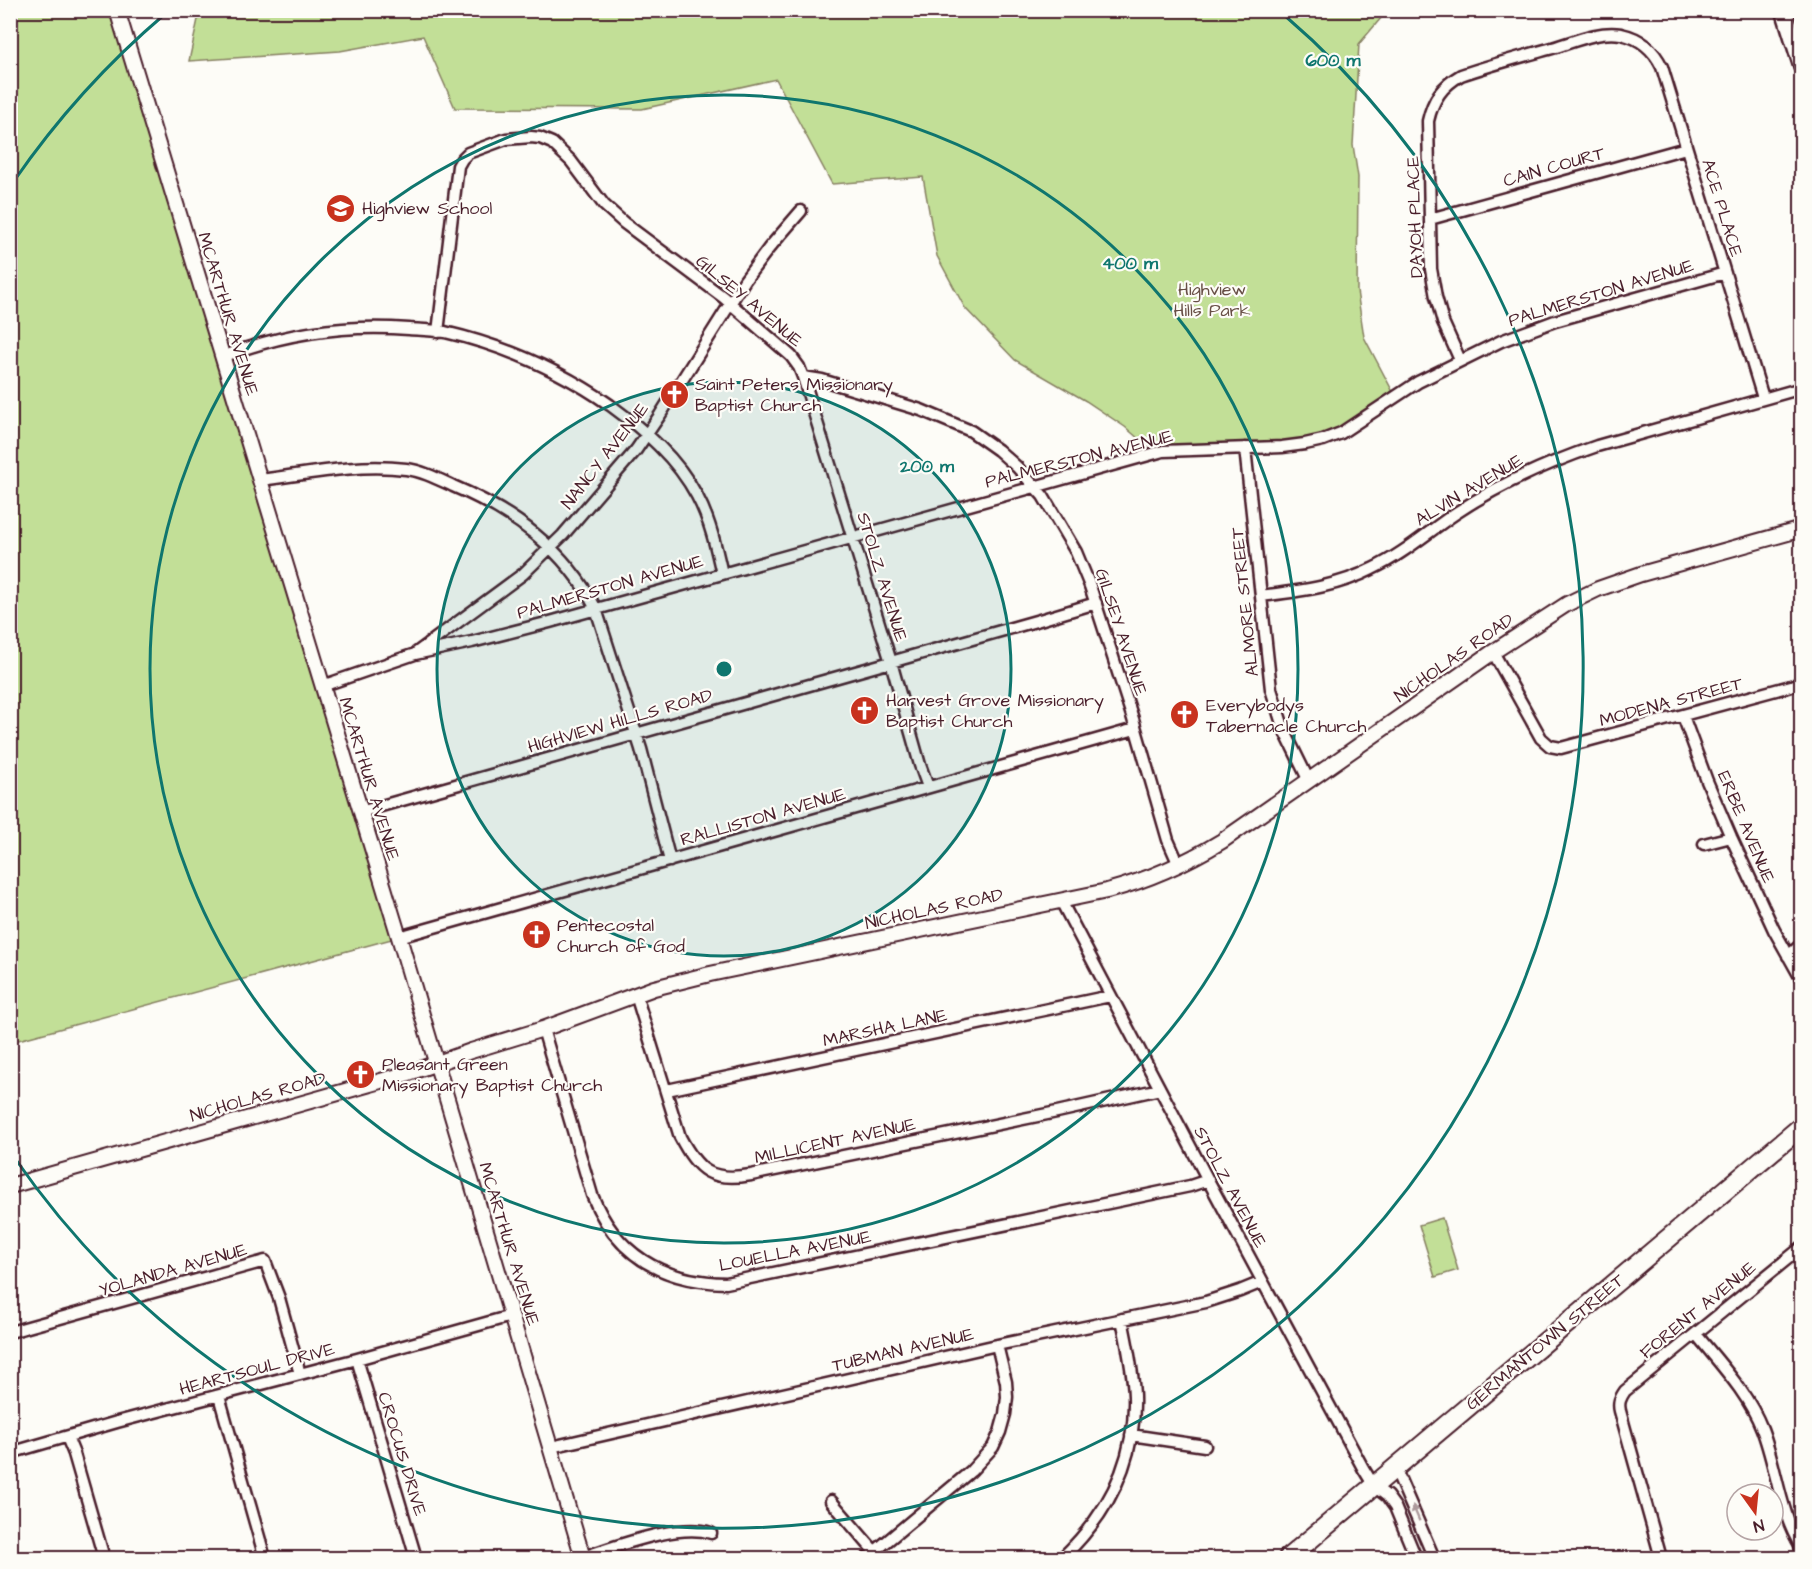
<svg xmlns="http://www.w3.org/2000/svg" width="1812" height="1569" font-family="'Architects Daughter',sans-serif">
  <rect width="100%" height="100%" fill="#fdfcf7"/>
  <filter id="ink" filterUnits="userSpaceOnUse"><feTurbulence type="fractalNoise" baseFrequency=".0167" numOctaves="2"/><feDisplacementMap in="SourceGraphic" scale="12" xChannelSelector="R" yChannelSelector="G"/><feConvolveMatrix kernelMatrix="1 2 1 2 8 2 1 2 1" color-interpolation-filters="sRGB"/></filter>
  <g filter="url(#ink)">
    <path fill="#c2df97" stroke="#867f61" stroke-width="1.5" d="M200 10 1387 11 1359 44 1353 145 1358 177 1357 291 1364 337 1393 392C1373 406 1352 423 1330 432 1316 438 1299 440 1284 443L1146 445 1125 427 1086 401 1015 360 965 308 937 256 923 177 832 184 776 79 642 109 455 108 423 36 340 51 189 61Z
      M11 11H117L399 937 11 1042Z
      M1442 1218 1458 1270 1435 1277 1419 1225Z"/>
    <g fill="none" stroke-linecap="round" stroke-linejoin="round">
      <defs>
        <path id="minor" d="M1430 219 1686 148
          M438 332 458 166 462 159 468 153 506 139 531 137 540 138 552 143 571 161 604 205 624 223 723 297 791 356 799 367 803 377 891 662 920 765 928 787
          M222 357C282 333 345 324 409 329 421 330 433 330 445 332 505 346 560 370 610 405 644 430 677 458 697 496 710 520 716 547 722 574
          M1460 360 1443 322 1436 297 1431 269 1428 121C1433 99 1442 86 1461 75 1490 65 1520 57 1549 49 1571 43 1597 30 1621 34 1640 38 1654 50 1662 67L1763 398
          M803 377 822 380 921 410 971 431 998 450 1017 467 1043 496 1076 552 1090 586 1133 719 1168 840 1179 865
          M1245 448 1271 689 1284 730 1309 781
          M260 480C308 474 357 463 406 469 423 471 438 479 453 486 514 512 565 549 596 609L641 749 670 861
          M1261 596C1299 591 1337 587 1372 569 1402 555 1428 532 1456 513 1500 484 1547 463 1597 446L1802 388
          M1493 652 1541 738 1550 746 1561 748 1802 683
          M416 653 523 574 563 535 636 450 660 415 745 280 769 248 801 211
          M322 686 415 654 472 642 550 622 1163 451 1282 447 1305 444 1323 440 1341 433 1418 382 1501 341 1555 321 1725 273
          M1683 716 1707 781 1731 837 1774 930 1802 980
          M360 812 1043 619 1096 603
          M1704 844 1731 837
          M1061 901 1208 1180 1363 1468 1374 1486 1387 1496 1395 1507 1416 1558
          M399 937 1135 729
          M1788 956 1802 944
          M636 995 680 1137C698 1171 711 1182 751 1175L1057 1112 1160 1089
          M543 1029 592 1195C616 1255 663 1282 726 1283L1190 1186 1208 1180
          M667 1090 1110 996
          M10 1332 265 1261 279 1298 300 1374
          M1696 1334C1720 1364 1748 1393 1762 1429 1777 1468 1779 1512 1802 1548
          M357 1359 416 1558
          M219 1396 265 1558
          M1131 1435 1205 1446
          M67 1437 74 1454 104 1558
          M551 1447 997 1345 1206 1302 1240 1291 1262 1282
          M10 1453 117 1422 357 1359 511 1316
          M1395 1468 1434 1558
          M831 1501 875 1552
          M583 1557C615 1547 679 1522 711 1533
          M867 1558 971 1471 993 1447 1000 1432 1005 1414 1007 1397 1006 1382 997 1345
          M1062 1558C1107 1515 1136 1461 1134 1396 1133 1370 1127 1344 1122 1319
          M1661 1558 1620 1411C1618 1403 1620 1398 1625 1391L1802 1247"/>
        <path id="tertiary" d="M117 10 399 937 583 1558
          M10 1186 409 1073 471 1051 543 1029 654 988 710 974 1107 891C1148 880 1186 863 1222 841L1493 652 1567 604 1598 589 1641 574 1802 529"/>
        <path id="secondary" d="M1784 10 1802 67"/>
        <path id="primary" d="M1288 1558 1802 1126"/>
      </defs>
      <use href="#minor" stroke="#4a1f2b" stroke-width="15"/>
      <use href="#tertiary" stroke="#4a1f2b" stroke-width="18"/>
      <use href="#secondary" stroke="#4a1f2b" stroke-width="20"/>
      <use href="#primary" stroke="#4a1f2b" stroke-width="22"/>
      <use href="#minor" stroke="#fdfcf7" stroke-width="10"/>
      <use href="#tertiary" stroke="#fdfcf7" stroke-width="14"/>
      <use href="#secondary" stroke="#fdfcf7" stroke-width="15"/>
      <use href="#primary" stroke="#fdfcf7" stroke-width="18"/>
    </g>
    <defs><path id="oneway-solid" d="M-6-.8H1V-3.2L6.5 0L1 3.2V.8H-6Z" transform="scale(1.5)"/></defs>
    <use fill="#ac999b" href="#oneway-solid" transform="translate(1416 1513) rotate(-113)"/>
  </g>
  <circle cx="724" cy="669" r="287" fill="#0f766e" fill-opacity=".12"/>
  <g fill="none" stroke="#0f766e" stroke-width="3">
    <circle cx="724" cy="669" r="287"/>
    <circle cx="724" cy="669" r="574"/>
    <path d="M14 181A861 861 0 0 1 165 14M1283 14A861 861 0 1 1 14 1157"/>
  </g>
  <defs>
    <symbol id="school-disc" viewBox="-11 -11 22 22"><circle r="9.5" fill="#c8321e" stroke="#fdfcf7"/><path d="M0-5L7-2L0 1L-7-2ZM-4 1L0 2.5L4 1V4Q0 6-4 4Z" fill="#fff"/></symbol>
    <symbol id="church-disc" viewBox="-11 -11 22 22"><circle r="9.5" fill="#c8321e" stroke="#fdfcf7"/><path d="M-1.2-6h2.4v3.5h3.3v2.4h-3.3V6h-2.4V-.1h-3.3v-2.4h3.3Z" fill="#fff"/></symbol>
  </defs>
  <g fill-rule="evenodd">
    <use href="#school-disc" x="324" y="192" width="33" height="33"/>
    <use href="#church-disc" x="658" y="378" width="33" height="33"/>
    <use href="#church-disc" x="848" y="694" width="33" height="33"/>
    <use href="#church-disc" x="1168" y="698" width="33" height="33"/>
    <use href="#church-disc" x="520" y="918" width="33" height="33"/>
    <use href="#church-disc" x="344" y="1058" width="33" height="33"/>
  </g>
  <g text-anchor="middle" dominant-baseline="central" stroke-width="4.5" stroke-linejoin="round" paint-order="stroke">
    <g font-size="18" fill="#4a1f2b" stroke="#fdfcf7">
      <text transform="translate(1554 167) rotate(-16)">CAIN COURT</text>
      <text transform="translate(1722 208) rotate(73)">ACE PLACE</text>
      <text transform="translate(1415 217) rotate(-92)">DAYOH PLACE</text>
      <text transform="translate(1601 293) rotate(-17)">PALMERSTON AVENUE</text>
      <text transform="translate(749 301) rotate(40)">GILSEY AVENUE</text>
      <text transform="translate(228 314) rotate(73)">MCARTHUR AVENUE</text>
      <text transform="translate(605 456) rotate(-52)">NANCY AVENUE</text>
      <text transform="translate(1079 459) rotate(-14)">PALMERSTON AVENUE</text>
      <text transform="translate(1469 490) rotate(-31)">ALVIN AVENUE</text>
      <text transform="translate(882 577) rotate(73)">STOLZ AVENUE</text>
      <text transform="translate(610 587) rotate(-16)">PALMERSTON AVENUE</text>
      <text transform="translate(1245 602) rotate(-96)">ALMORE STREET</text>
      <text transform="translate(1121 632) rotate(72)">GILSEY AVENUE</text>
      <text transform="translate(1454 658) rotate(-35)">NICHOLAS ROAD</text>
      <text transform="translate(1671 702) rotate(-15)">MODENA STREET</text>
      <text transform="translate(620 721) rotate(-16)">HIGHVIEW HILLS ROAD</text>
      <text transform="translate(369 779) rotate(73)">MCARTHUR AVENUE</text>
      <text transform="translate(763 817) rotate(-16)">RALLISTON AVENUE</text>
      <text transform="translate(1746 827) rotate(67)">ERBE AVENUE</text>
      <text transform="translate(934 909) rotate(-12)">NICHOLAS ROAD</text>
      <text transform="translate(885 1028) rotate(-12)">MARSHA LANE</text>
      <text transform="translate(258 1097) rotate(-16)">NICHOLAS ROAD</text>
      <text transform="translate(835 1141) rotate(-12)">MILLICENT AVENUE</text>
      <text transform="translate(1230 1187) rotate(62)">STOLZ AVENUE</text>
      <text transform="translate(509 1244) rotate(73)">MCARTHUR AVENUE</text>
      <text transform="translate(795 1251) rotate(-11)">LOUELLA AVENUE</text>
      <text transform="translate(173 1270) rotate(-16)">YOLANDA AVENUE</text>
      <text transform="translate(1698 1310) rotate(-39)">FORENT AVENUE</text>
      <text transform="translate(1545 1342) rotate(-40)">GERMANTOWN STREET</text>
      <text transform="translate(903 1350) rotate(-13)">TUBMAN AVENUE</text>
      <text transform="translate(257 1369) rotate(-15)">HEARTSOUL DRIVE</text>
      <text transform="translate(402 1454) rotate(73)">CROCUS DRIVE</text>
    </g>
    <g font-size="18" fill="#4a1f2b" stroke="#fdfcf7" text-anchor="start">
      <text x="362" y="208">Highview School</text>
      <text x="695" y="384">Saint Peters Missionary<tspan x="695" dy="21">Baptist Church</tspan></text>
      <text x="886" y="700">Harvest Grove Missionary<tspan x="886" dy="21">Baptist Church</tspan></text>
      <text x="1206" y="705">Everybodys<tspan x="1206" dy="21">Tabernacle Church</tspan></text>
      <text x="557" y="925">Pentecostal<tspan x="557" dy="21">Church of God</tspan></text>
      <text x="382" y="1064">Pleasant Green<tspan x="382" dy="21">Missionary Baptist Church</tspan></text>
    </g>
    <g font-size="18" fill="#684f46" stroke="#fdfcf7">
      <text x="1212" y="289">Highview<tspan x="1212" dy="21">Hills Park</tspan></text>
    </g>
  </g>
  <circle cx="724" cy="669" r="9" fill="#0f766e" stroke="#fdfcf7" stroke-width="3"/>
  <g font-size="18" text-anchor="middle" font-weight="bold" fill="#0f766e" stroke="#fdfcf7" stroke-width="4.5" stroke-linejoin="round" paint-order="stroke">
    <text x="1333" y="66">600 m</text>
    <text x="1130" y="269">400 m</text>
    <text x="927" y="472">200 m</text>
  </g>
  <rect width="1812" height="1569" fill="none" stroke="#fdfcf7" stroke-width="36"/>
  <rect x="18" y="18" width="1776" height="1533" fill="none" stroke="#4a1f2b" stroke-width="2" filter="url(#ink)"/>
  <g transform="translate(1755 1512) rotate(165)"><circle r="28" fill="#fdfcf7" stroke="#b5a4a5" stroke-width="1.5"/>
  <path d="M0-4.5L10 22L0 15L-10 22Z" fill="#c8321e"/>
  <text y="-9" font-size="16" font-weight="bold" text-anchor="middle" fill="#4a1f2b">N</text>
  </g>
</svg>
